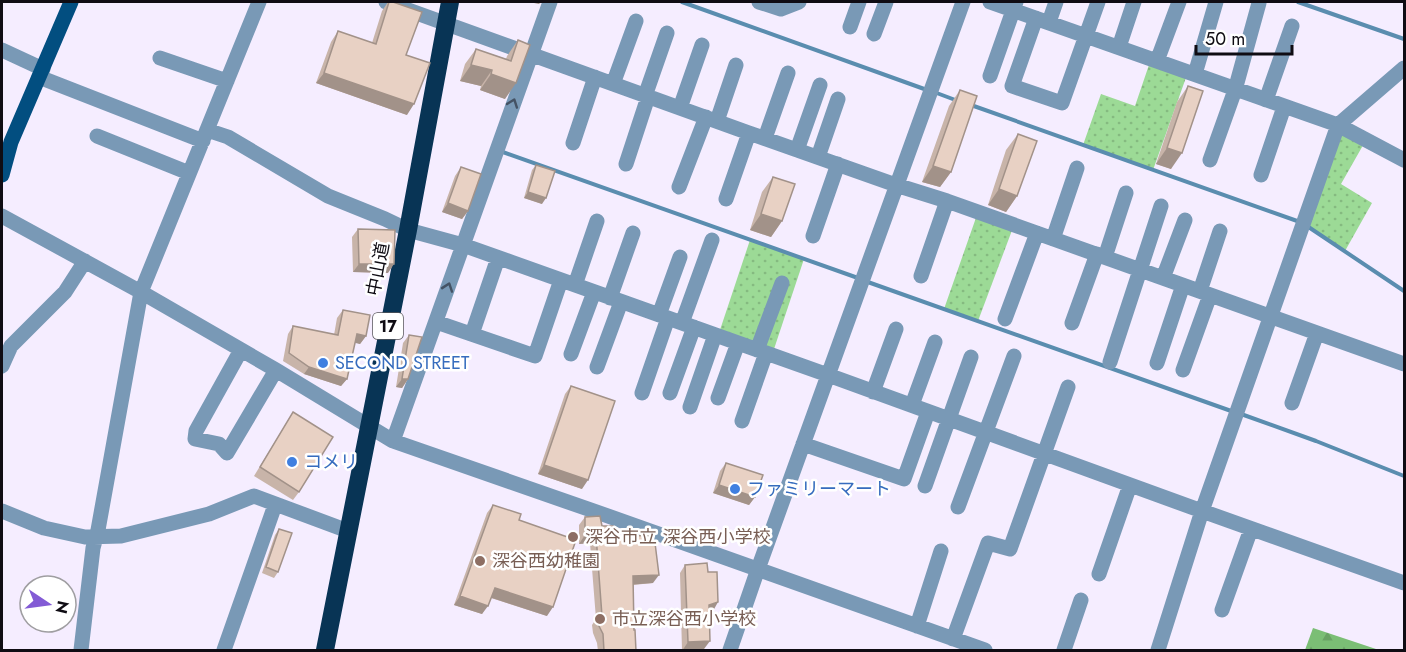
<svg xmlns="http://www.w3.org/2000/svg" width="1406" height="652" font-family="Jost,'Noto Sans JP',sans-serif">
  <defs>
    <pattern id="grass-dots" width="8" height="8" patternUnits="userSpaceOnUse" patternTransform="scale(1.5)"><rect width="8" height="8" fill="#9cda96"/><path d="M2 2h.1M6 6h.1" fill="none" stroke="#85ba80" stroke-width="1.8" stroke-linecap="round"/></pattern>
    <pattern id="forest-firs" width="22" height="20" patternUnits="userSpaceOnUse" patternTransform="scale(1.5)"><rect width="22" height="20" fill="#7bbe75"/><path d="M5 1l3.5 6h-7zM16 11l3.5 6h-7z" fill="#69a264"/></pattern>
  </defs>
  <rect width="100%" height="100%" fill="#f5edff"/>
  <path fill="url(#grass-dots)" d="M1151 59 1188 72 1153 170 1083 145 1101 94 1135 106Z
    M1338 125 1366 140 1341 184 1372 203 1345 251 1303 223Z
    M978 212 1014 225 978 321 944 309Z
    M750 240 804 259 772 355 718 336Z"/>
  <path fill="url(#forest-firs)" d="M1313 628 1379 650H1305Z"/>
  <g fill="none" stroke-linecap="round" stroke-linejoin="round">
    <path stroke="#5a8daf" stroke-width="4" d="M682 2 927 90
      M1298 2 1404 39
      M934 92 958 101
      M971 105 1300 222
      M500 151 858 278
      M1307 226 1404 291
      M865 281 1234 412
      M1241 414 1316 441 1404 476"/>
    <path stroke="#7999b6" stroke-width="15" d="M386 2 749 133 896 185 947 201 1404 364
      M759 2 781 9 799 2
      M990 2 1338 125 1404 160
      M1036 18 1012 86 1062 103 1098 2
      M1049 22 1056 2
      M850 27 859 2
      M874 34 886 2
      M1119 47 1134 2
      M2 50 43 69
      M160 58 227 81
      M1157 61 1179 2
      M1195 74 1216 2
      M990 76 1016 2
      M39 77 203 141
      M613 84 636 21
      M645 96 667 33
      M1266 100 1292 26
      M680 108 702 45
      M717 121 736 65
      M207 130 228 137 328 196 385 219 408 230 463 245 828 375 1202 511 1404 583
      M97 136 189 173
      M765 138 788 73
      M573 143 595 77
      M797 150 820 85
      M818 157 838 99
      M1210 160 1235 90 1259 3
      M626 164 648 97
      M1261 175 1284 107
      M679 187 706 117
      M726 199 749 133
      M2 216 141 292 276 370 393 441 591 510 985 650
      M813 236 838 164
      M1053 239 1077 168
      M1105 257 1126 193
      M921 276 947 201
      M1163 278 1185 220
      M575 285 597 221
      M1200 291 1220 231
      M610 298 633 233
      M659 315 680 257
      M1005 319 1037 233
      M436 322 535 356 561 280
      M682 323 712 240
      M1072 323 1097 254
      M472 334 498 258
      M241 350 196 431 195 439 219 444 227 453 276 370
      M757 350 782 283
      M571 354 594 292
      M1110 362 1161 206
      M1157 363 1183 285
      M2 366 11 346 65 292 85 261
      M597 367 621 302
      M1183 370 1210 295
      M873 392 896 329
      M642 393 668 318
      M670 393 694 327
      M718 398 738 343
      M1292 403 1317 333
      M912 405 935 342
      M690 407 715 335
      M742 421 766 353
      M393 441 550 2
      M803 444 904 479 928 412
      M925 486 971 357
      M958 507 1014 356
      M2 511 44 528 85 537 121 536 209 514 254 496 348 531
      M1099 574 1130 485
      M1222 610 1251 529
      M917 626 941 551
      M953 639 988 543 1010 549 1068 387
      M81 650 93 548 98 530 141 292 259 2
      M224 650 275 505
      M730 650 758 569 963 2
      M1064 650 1081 600
      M1158 650 1202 511 1338 125 1404 68"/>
    <path stroke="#024e80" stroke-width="15" d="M2 175 11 142 71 2"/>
    <path stroke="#083455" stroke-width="18" d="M325 650 408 230 450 2"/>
  </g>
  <path fill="#c8b4a9" d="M388 2H393L406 55 407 115 316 83 331 42 338 31 372 43 382 11Z
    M518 40 505 99 480 90 481 86 460 81 465 64 476 49 506 59 507 56Z
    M1188 86 1171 169 1156 164 1177 102Z
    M960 90 951 172 940 187 922 182 949 106Z
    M1018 134 1017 196 1006 212 988 205 1006 150Z
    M536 165 542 204 524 198 532 170Z
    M461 167 468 211 462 219 442 212 455 176Z
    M773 177 782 221 771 237 750 230 762 192Z
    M358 229 388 273 353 272 352 237Z
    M343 310 366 336 360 344 355 342 347 379 341 386 304 374 283 361 288 334 293 326 334 335 337 318Z
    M409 335 408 379 402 388 396 387 403 343Z
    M571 386 582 489 538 474 565 394Z
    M293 412 299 492 293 500 254 476Z
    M726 463 755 497 749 505 713 493 720 471Z
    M493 505 519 520 547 616 491 598 482 614 454 605 487 513Z
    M585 517 602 526 653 583 633 585 634 630 636 651H598L597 643 593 633 592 625 596 619 590 543 579 544V525Z
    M279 529 278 572 274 578 262 573 275 535Z
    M685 565 713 611 709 612 704 649 682 651 680 573Z"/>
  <path fill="#a29289" d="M529 2H541L539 4Z
    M471 65 492 70 481 86 460 81Z
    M324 73 414 104 407 115 316 83Z
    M491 74 516 83 505 99 480 90Z
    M1167 148 1182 153 1171 169 1156 164Z
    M933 166 951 172 940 187 922 182Z
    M999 189 1017 196 1006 212 988 205Z
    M528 192 546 198 542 204 524 198Z
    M448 203 468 211 462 219 442 212Z
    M761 214 782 221 771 237 750 230Z
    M359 264H394L388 273 353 272Z
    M357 334 366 336 360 344 351 342Z
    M309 367 347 379 341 386 304 374Z
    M402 379H408L402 388 396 387Z
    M544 465 588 480 582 489 538 474Z
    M719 485 755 497 749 505 713 493Z
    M585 535H596L590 543 579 544Z
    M659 575 653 583 627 585 633 576Z
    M495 588 553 607 547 616 489 597Z
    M460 596 488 606 482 614 454 605Z
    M718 602 713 611 703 613 709 605Z
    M710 641 704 649 682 651 688 642Z"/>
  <path fill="#e8d1c4" stroke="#a29289" stroke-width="1.5" d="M389 2H393L422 12 406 55 430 63 414 104 324 73 338 31 376 44Z
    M518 40 530 45 516 83 491 74 492 70 471 65 476 49 511 61Z
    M1188 86 1203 91 1182 153 1167 148Z
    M960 90 977 96 951 172 933 166Z
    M1018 134 1037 141 1017 196 999 189Z
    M536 165 555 171 546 198 528 192Z
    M461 167 481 174 468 211 448 203Z
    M773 177 795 184 782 221 761 214Z
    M358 229 395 230 394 264H359Z
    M343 310 370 315 366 336 357 334 347 379 309 367 289 353 293 326 338 335Z
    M409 335 422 337 408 379H402Z
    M571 386 615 401 588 480 544 465Z
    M293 412 333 437 299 492 260 467Z
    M726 463 763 475 755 497 719 485Z
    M493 505 521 514 519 520 576 540 553 607 495 588 488 606 460 596Z
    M600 516 602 526H613V538L648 535 649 543H655L659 575 633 576 634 630H635L636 651H604L603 634 598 624V616H602L596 535H585V517Z
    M279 529 292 533 278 572 266 567Z
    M707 563 708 572H717L718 602 709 605 710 641 688 642 685 565Z"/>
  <defs><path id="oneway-chevron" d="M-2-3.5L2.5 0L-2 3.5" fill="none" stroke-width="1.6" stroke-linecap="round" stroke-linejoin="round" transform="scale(1.5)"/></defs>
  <g stroke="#445264">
    <use href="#oneway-chevron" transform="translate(513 103) rotate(-70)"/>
    <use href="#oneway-chevron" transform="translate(448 287) rotate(-71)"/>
  </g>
  <g fill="#3f7fe0" stroke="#fff" stroke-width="2">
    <circle cx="323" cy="363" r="6"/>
    <circle cx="292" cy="462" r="6"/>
    <circle cx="735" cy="489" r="6"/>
  </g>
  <g fill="#8d6e63" stroke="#fff" stroke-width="2">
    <circle cx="573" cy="537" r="6"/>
    <circle cx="480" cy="561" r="6"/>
    <circle cx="600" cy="619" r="6"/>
  </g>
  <g text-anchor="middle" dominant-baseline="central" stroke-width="5" stroke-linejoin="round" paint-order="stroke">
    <rect fill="#fff" stroke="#57555a" stroke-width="1.5" x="373" y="313" width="30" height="26" rx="4.5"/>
    <g font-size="16" font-weight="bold" fill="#0f0c13">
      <text x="388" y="326">17</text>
    </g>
    <g font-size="18" fill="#0f0c13" stroke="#fff">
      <text transform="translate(378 269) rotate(-79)">中山道</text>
    </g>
    <g font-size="18" fill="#366cbe" stroke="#fff" text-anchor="start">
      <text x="335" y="363">SECOND STREET</text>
      <text x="304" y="462">コメリ</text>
      <text x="747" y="489">ファミリーマート</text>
    </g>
    <g font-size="18" fill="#785e54" stroke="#fff" text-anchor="start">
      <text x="585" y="537">深谷市立 深谷西小学校</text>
      <text x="492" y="561">深谷西幼稚園</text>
      <text x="612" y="619">市立深谷西小学校</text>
    </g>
  </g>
  <rect width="1406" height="652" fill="none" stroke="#0f0c13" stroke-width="6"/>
  <g transform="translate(48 604) rotate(103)"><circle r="28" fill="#ffffff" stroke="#9f9ea1" stroke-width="1.5"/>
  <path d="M0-4.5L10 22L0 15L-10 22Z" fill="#835bd5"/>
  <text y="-9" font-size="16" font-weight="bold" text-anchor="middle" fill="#0f0c13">N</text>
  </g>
  <path d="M1196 45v9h96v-9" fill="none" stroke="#0f0c13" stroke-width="3"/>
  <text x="1205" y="45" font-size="18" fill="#0f0c13" stroke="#ffffff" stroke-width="4.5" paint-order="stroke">50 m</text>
</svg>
